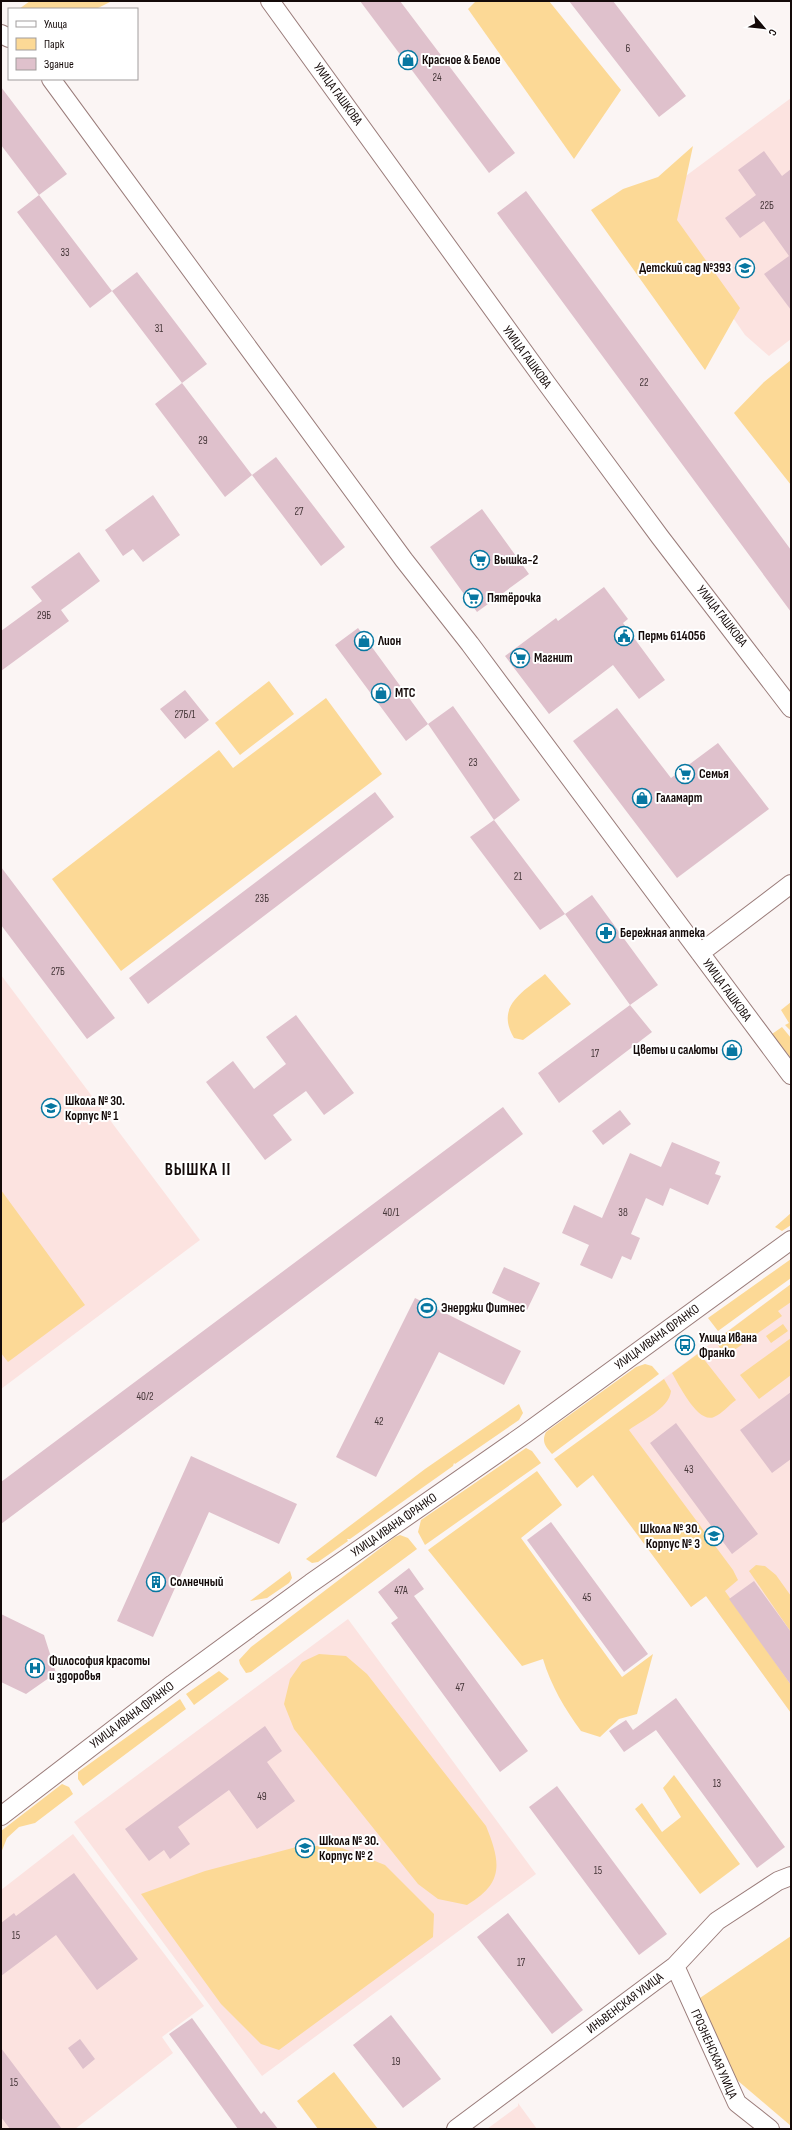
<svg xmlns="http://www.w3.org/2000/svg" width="792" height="2130" font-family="'Sofia Sans Condensed',sans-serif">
  <rect width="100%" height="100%" fill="#fbf5f4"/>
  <path fill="#fce3e0" d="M791 98V339L769 356 745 335 652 201Z
    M1 975 200 1240 1 1389Z
    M791 1284V1713L706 1596 691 1607 572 1447Z
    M348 1619 536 1874 262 2076 74 1822Z
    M73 1834 204 2006 162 2037 173 2053 75 2129H1V1890Z
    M518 2103 537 2129H487L518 2106Z"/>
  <path fill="#fcd996" d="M30 1H112L96 9H19Z
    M476 1H549L621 90 574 159 468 9Z
    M693 146 677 220 740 308 705 370 591 210 623 189 658 177Z
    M791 360V485L734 413 764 382Z
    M269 681 294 714 240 755 215 723Z
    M326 698 382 774 121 971 52 879 219 750 233 768Z
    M545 974 571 1004 523 1040 514 1038C495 1006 523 992 545 974Z
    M791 1002V1031L785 1025 789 1023 781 1010Z
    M782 1027 791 1038V1058L772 1034Z
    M1 1190 85 1305 8 1362 1 1353Z
    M791 1213V1225L782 1231 775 1227Z
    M791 1259V1278L718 1331 708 1318Z
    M791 1284V1302L778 1311 782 1316 726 1356 715 1341Z
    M783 1324 788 1331 771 1343 766 1336Z
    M791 1338V1375L759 1399 740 1375Z
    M699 1353 736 1400C729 1405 722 1414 714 1417 698 1424 679 1385 672 1373Z
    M645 1364 652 1366 659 1374 552 1454C546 1447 541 1442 546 1432L636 1367Z
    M664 1379 671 1391C669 1409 642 1420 629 1430L733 1570 738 1580 725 1591 791 1685V1713L706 1596 691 1607 593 1475 577 1488 554 1459Z
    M519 1404 523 1413 519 1420 455 1464 454 1463 453 1466 350 1539H347L348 1541 318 1562 312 1563 306 1559 425 1469Z
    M526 1448 532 1451 541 1463 425 1545 418 1532 421 1520Z
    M537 1471 562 1505 521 1538 622 1677 653 1654 637 1714 619 1719 600 1737 581 1731C565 1709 551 1686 543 1659L522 1666 428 1550Z
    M400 1535 408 1538 417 1549 251 1672 246 1673 240 1664 239 1660 251 1647 395 1537Z
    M756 1565 765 1566 776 1575 791 1596V1632L749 1571Z
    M290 1571 292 1578 289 1583 267 1598 250 1601Z
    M319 1654 346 1656 367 1674 486 1826C501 1863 504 1883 467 1905L438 1899 418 1884 294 1729 284 1704 290 1679 302 1662Z
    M219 1671 229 1679 194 1705 186 1694Z
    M180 1699 186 1709 83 1786 78 1779V1772Z
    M674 1775 740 1864 700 1894 635 1809 642 1803 662 1832 681 1817 663 1788Z
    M62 1784 69 1787 73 1794 35 1823 19 1827 7 1838 1 1853V1831Z
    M304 1845 342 1848 385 1865 434 1914 433 1937 279 2050 261 2044 221 2004 141 1894 205 1871Z
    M791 1936V2126L737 2080 697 2000Z
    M334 2072 378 2129H318L297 2101Z"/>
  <path fill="#dfc1cc" d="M360 1H400L515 153 489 173Z
    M569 1H613L686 96 659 117Z
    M1 87 67 174 39 195 1 145Z
    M764 151 782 176 791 169V310L764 274 789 256 764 221 740 238 725 218 756 195 738 170Z
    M526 191 791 550V612L497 213Z
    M39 195 112 291 90 308 17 212Z
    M137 272 207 364 182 383 112 291Z
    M182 383 252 475 225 497 155 404Z
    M276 457 345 547 321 566 252 475Z
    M153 495 180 535 143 562 133 549 123 556 105 530Z
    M482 509 529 574 477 612 430 547Z
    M79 552 100 581 61 610 69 621 1 671V631L42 601 31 587Z
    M604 587 628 619 623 623 665 680 639 699 613 665 549 714 505 656 556 618 558 621Z
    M358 628 428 724 406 741 335 645Z
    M185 690 209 720 185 739 160 709Z
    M453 706 520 800 494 820 428 724Z
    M617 708 671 778 718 743 769 809 677 878 573 741Z
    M375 792 394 817 148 1004 129 978Z
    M494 820 565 914 540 930 470 837Z
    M1 867 115 1018 87 1039 1 925Z
    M592 895 658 985 630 1005 565 914Z
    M630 1005 652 1032 559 1103 538 1073Z
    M296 1015 354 1093 324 1115 306 1091 273 1115 292 1140 265 1160 206 1082 233 1061 254 1089 286 1064 266 1037Z
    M503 1107 523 1134 1 1524V1482Z
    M620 1110 631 1124 603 1145 592 1131Z
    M672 1142 720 1162 715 1174 721 1176 708 1205 670 1188 663 1206 646 1198 631 1234 640 1238 631 1260 622 1256 612 1279 580 1265 589 1245 562 1233 574 1205 602 1218 630 1153 661 1167Z
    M504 1267 540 1283 527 1310 492 1293Z
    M415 1298 521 1351 504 1385 439 1352 376 1477 336 1457Z
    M791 1392V1459L772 1473 740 1430Z
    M676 1423 758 1534 732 1554 650 1443Z
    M191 1456 297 1504 279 1544 209 1512 153 1637 117 1621Z
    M551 1522 648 1654 624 1672 527 1540Z
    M409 1568 424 1589 414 1596 528 1751 500 1772 391 1623 398 1618 378 1592Z
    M754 1581 791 1632V1685L729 1599Z
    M1 1614 44 1635 56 1673 26 1694 1 1682Z
    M676 1698 785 1847 757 1868 656 1730 624 1752 609 1731 626 1720 633 1730Z
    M265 1726 282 1751 267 1762 295 1801 257 1829 229 1790 178 1827 190 1844 170 1859 164 1850 149 1861 125 1829Z
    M557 1786 667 1934 639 1955 529 1807Z
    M74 1873 138 1959 97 1990 56 1935 1 1976V1923L14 1913 16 1916Z
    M508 1913 583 2010 552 2034 477 1937Z
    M391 2015 441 2079 403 2108 353 2045Z
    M192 2018 261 2114 264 2111 278 2129H238L169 2034Z
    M80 2039 95 2059 83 2069 68 2048Z
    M1 2048 62 2129H10L1 2117Z"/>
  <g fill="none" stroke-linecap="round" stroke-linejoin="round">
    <defs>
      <path id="minor" d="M270 1 547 384 660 537 791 708
        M1 34 9 38
        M51 79 404 560 470 644 791 1075
        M700 953 791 884
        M1 1816 173 1684 311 1583 525 1434 791 1240
        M675 1966 737 2103 770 2129
        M456 2129 675 1966 717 1921 778 1881 791 1876"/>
    </defs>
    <use href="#minor" stroke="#9a7c7a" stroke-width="20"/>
    <use href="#minor" stroke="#fff" stroke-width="18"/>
  </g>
  <defs>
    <symbol id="shop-ring" viewBox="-11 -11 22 22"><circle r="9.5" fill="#fff" stroke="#0777a1" stroke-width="1.5"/><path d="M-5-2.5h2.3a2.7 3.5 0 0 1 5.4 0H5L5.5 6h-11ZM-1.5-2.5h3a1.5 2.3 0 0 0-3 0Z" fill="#0777a1"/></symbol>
    <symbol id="school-ring" viewBox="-11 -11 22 22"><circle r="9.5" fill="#fff" stroke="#0777a1" stroke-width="1.5"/><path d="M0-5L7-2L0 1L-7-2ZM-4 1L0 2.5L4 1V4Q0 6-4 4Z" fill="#0777a1"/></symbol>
    <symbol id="supermarket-ring" viewBox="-11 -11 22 22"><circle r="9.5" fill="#fff" stroke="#0777a1" stroke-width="1.5"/><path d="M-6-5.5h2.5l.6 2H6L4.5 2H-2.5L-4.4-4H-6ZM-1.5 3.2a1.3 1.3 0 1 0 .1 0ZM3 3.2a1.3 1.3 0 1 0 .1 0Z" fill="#0777a1"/></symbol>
    <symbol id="civic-ring" viewBox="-11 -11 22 22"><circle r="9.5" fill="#fff" stroke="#0777a1" stroke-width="1.5"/><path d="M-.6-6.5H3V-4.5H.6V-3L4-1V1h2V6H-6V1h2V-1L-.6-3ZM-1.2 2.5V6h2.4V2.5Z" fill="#0777a1"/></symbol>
    <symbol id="pharmacy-ring" viewBox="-11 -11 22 22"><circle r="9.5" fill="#fff" stroke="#0777a1" stroke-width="1.5"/><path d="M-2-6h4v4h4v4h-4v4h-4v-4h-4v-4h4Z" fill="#0777a1"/></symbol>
    <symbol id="stadium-ring" viewBox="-11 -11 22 22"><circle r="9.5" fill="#fff" stroke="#0777a1" stroke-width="1.5"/><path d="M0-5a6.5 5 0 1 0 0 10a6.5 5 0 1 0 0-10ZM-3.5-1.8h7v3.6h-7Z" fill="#0777a1"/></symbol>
    <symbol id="bus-ring" viewBox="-11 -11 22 22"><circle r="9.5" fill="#fff" stroke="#0777a1" stroke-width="1.5"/><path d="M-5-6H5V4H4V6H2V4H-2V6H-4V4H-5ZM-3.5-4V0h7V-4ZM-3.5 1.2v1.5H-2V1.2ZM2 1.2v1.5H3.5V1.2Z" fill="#0777a1"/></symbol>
    <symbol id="building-ring" viewBox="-11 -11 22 22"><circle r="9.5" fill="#fff" stroke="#0777a1" stroke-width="1.5"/><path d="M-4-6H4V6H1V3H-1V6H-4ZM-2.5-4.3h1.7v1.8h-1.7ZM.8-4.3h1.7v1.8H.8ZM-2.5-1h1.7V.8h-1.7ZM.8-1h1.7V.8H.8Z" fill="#0777a1"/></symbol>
    <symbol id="hospital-ring" viewBox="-11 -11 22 22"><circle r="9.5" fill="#fff" stroke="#0777a1" stroke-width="1.5"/><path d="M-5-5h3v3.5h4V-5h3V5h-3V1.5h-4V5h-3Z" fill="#0777a1"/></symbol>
  </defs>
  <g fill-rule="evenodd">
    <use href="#shop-ring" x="397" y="49" width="22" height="22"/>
    <use href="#school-ring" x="734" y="257" width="22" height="22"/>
    <use href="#supermarket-ring" x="469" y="549" width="22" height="22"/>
    <use href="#supermarket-ring" x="462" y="587" width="22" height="22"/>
    <use href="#civic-ring" x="613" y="625" width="22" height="22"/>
    <use href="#shop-ring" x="353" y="630" width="22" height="22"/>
    <use href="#supermarket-ring" x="509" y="647" width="22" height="22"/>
    <use href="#shop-ring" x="370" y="682" width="22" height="22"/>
    <use href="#supermarket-ring" x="674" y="763" width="22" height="22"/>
    <use href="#shop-ring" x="631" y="787" width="22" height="22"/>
    <use href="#pharmacy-ring" x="595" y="922" width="22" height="22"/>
    <use href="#shop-ring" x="721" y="1039" width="22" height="22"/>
    <use href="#school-ring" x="40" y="1097" width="22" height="22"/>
    <use href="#stadium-ring" x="416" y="1297" width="22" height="22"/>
    <use href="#bus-ring" x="674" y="1334" width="22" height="22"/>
    <use href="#school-ring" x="703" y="1525" width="22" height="22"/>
    <use href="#building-ring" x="145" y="1571" width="22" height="22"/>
    <use href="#hospital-ring" x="24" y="1657" width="22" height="22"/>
    <use href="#school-ring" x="294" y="1837" width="22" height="22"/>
  </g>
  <g text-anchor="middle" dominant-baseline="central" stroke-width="4" stroke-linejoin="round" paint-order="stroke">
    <g font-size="11" fill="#47383a">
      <text x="628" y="48">6</text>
      <text x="437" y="77">24</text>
      <text x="767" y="205">22Б</text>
      <text x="65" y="252">33</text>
      <text x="159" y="328">31</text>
      <text x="644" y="382">22</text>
      <text x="203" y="440">29</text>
      <text x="299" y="511">27</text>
      <text x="44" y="615">29Б</text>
      <text x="185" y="714">27Б/1</text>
      <text x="473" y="762">23</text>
      <text x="518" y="876">21</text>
      <text x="262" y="898">23Б</text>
      <text x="58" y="971">27Б</text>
      <text x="595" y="1053">17</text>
      <text x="391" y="1212">40/1</text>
      <text x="623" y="1212">38</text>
      <text x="145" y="1396">40/2</text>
      <text x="379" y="1421">42</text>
      <text x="689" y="1469">43</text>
      <text x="401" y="1590">47А</text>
      <text x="587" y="1597">45</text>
      <text x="460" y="1687">47</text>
      <text x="717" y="1783">13</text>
      <text x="262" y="1796">49</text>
      <text x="598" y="1870">15</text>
      <text x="16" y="1935">15</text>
      <text x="521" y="1962">17</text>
      <text x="396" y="2061">19</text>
      <text x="14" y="2082">15</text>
    </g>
    <g font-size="13" font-weight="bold" fill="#140a09" stroke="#fff" text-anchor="start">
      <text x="422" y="60">Красное &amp; Белое</text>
      <text x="731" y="268" text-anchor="end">Детский сад №393</text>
      <text x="494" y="560">Вышка-2</text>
      <text x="487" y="598">Пятёрочка</text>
      <text x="638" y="636">Пермь 614056</text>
      <text x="378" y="641">Лион</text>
      <text x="534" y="658">Магнит</text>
      <text x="395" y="693">МТС</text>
      <text x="699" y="774">Семья</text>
      <text x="656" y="798">Галамарт</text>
      <text x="620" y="933">Бережная аптека</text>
      <text x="718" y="1050" text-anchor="end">Цветы и салюты</text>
      <text x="65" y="1101">Школа № 30.<tspan x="65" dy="15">Корпус № 1</tspan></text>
      <text x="441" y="1308">Энерджи Фитнес</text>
      <text x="699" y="1338">Улица Ивана<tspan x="699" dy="15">Франко</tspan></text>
      <text x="700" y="1529" text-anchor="end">Школа № 30.<tspan x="700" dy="15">Корпус № 3</tspan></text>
      <text x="170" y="1582">Солнечный</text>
      <text x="49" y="1661">Философия красоты<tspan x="49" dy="15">и здоровья</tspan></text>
      <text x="319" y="1841">Школа № 30.<tspan x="319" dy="15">Корпус № 2</tspan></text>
    </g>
    <g font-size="13" fill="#140a09" stroke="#fff">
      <text transform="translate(338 94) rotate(54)">УЛИЦА ГАШКОВА</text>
      <text transform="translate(527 357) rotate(54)">УЛИЦА ГАШКОВА</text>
      <text transform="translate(722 616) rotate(52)">УЛИЦА ГАШКОВА</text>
      <text transform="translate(727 990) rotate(54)">УЛИЦА ГАШКОВА</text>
      <text transform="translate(657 1337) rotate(-36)">УЛИЦА ИВАНА ФРАНКО</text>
      <text transform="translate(394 1525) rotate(-35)">УЛИЦА ИВАНА ФРАНКО</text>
      <text transform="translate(132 1715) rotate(-37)">УЛИЦА ИВАНА ФРАНКО</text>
      <text transform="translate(625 2003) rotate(-37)">ИНЬВЕНСКАЯ УЛИЦА</text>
      <text transform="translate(714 2054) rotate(66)">ГРОЗНЕНСКАЯ УЛИЦА</text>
    </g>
    <g font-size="17" font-weight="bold" letter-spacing="1" fill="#140a09" stroke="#fff">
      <text x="198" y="1170">ВЫШКА II</text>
    </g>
  </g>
  <rect width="792" height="2130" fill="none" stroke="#140a09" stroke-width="4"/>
  <rect x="8" y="8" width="130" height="72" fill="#ffffff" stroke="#a19d9d"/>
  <rect x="16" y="21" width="20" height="6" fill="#ffffff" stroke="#a19d9d"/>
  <text x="44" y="28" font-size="12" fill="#140a09">Улица</text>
  <rect x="16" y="38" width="20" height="12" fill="#fcd996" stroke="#a19d9d"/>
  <text x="44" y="48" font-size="12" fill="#140a09">Парк</text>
  <rect x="16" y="58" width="20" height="12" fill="#dfc1cc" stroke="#a19d9d"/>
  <text x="44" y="68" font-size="12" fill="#140a09">Здание</text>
  <g transform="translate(764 28) rotate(118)" stroke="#ffffff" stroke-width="3" paint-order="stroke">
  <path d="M0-3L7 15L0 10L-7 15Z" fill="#140a09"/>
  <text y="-6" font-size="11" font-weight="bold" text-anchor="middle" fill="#140a09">С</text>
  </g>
</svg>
